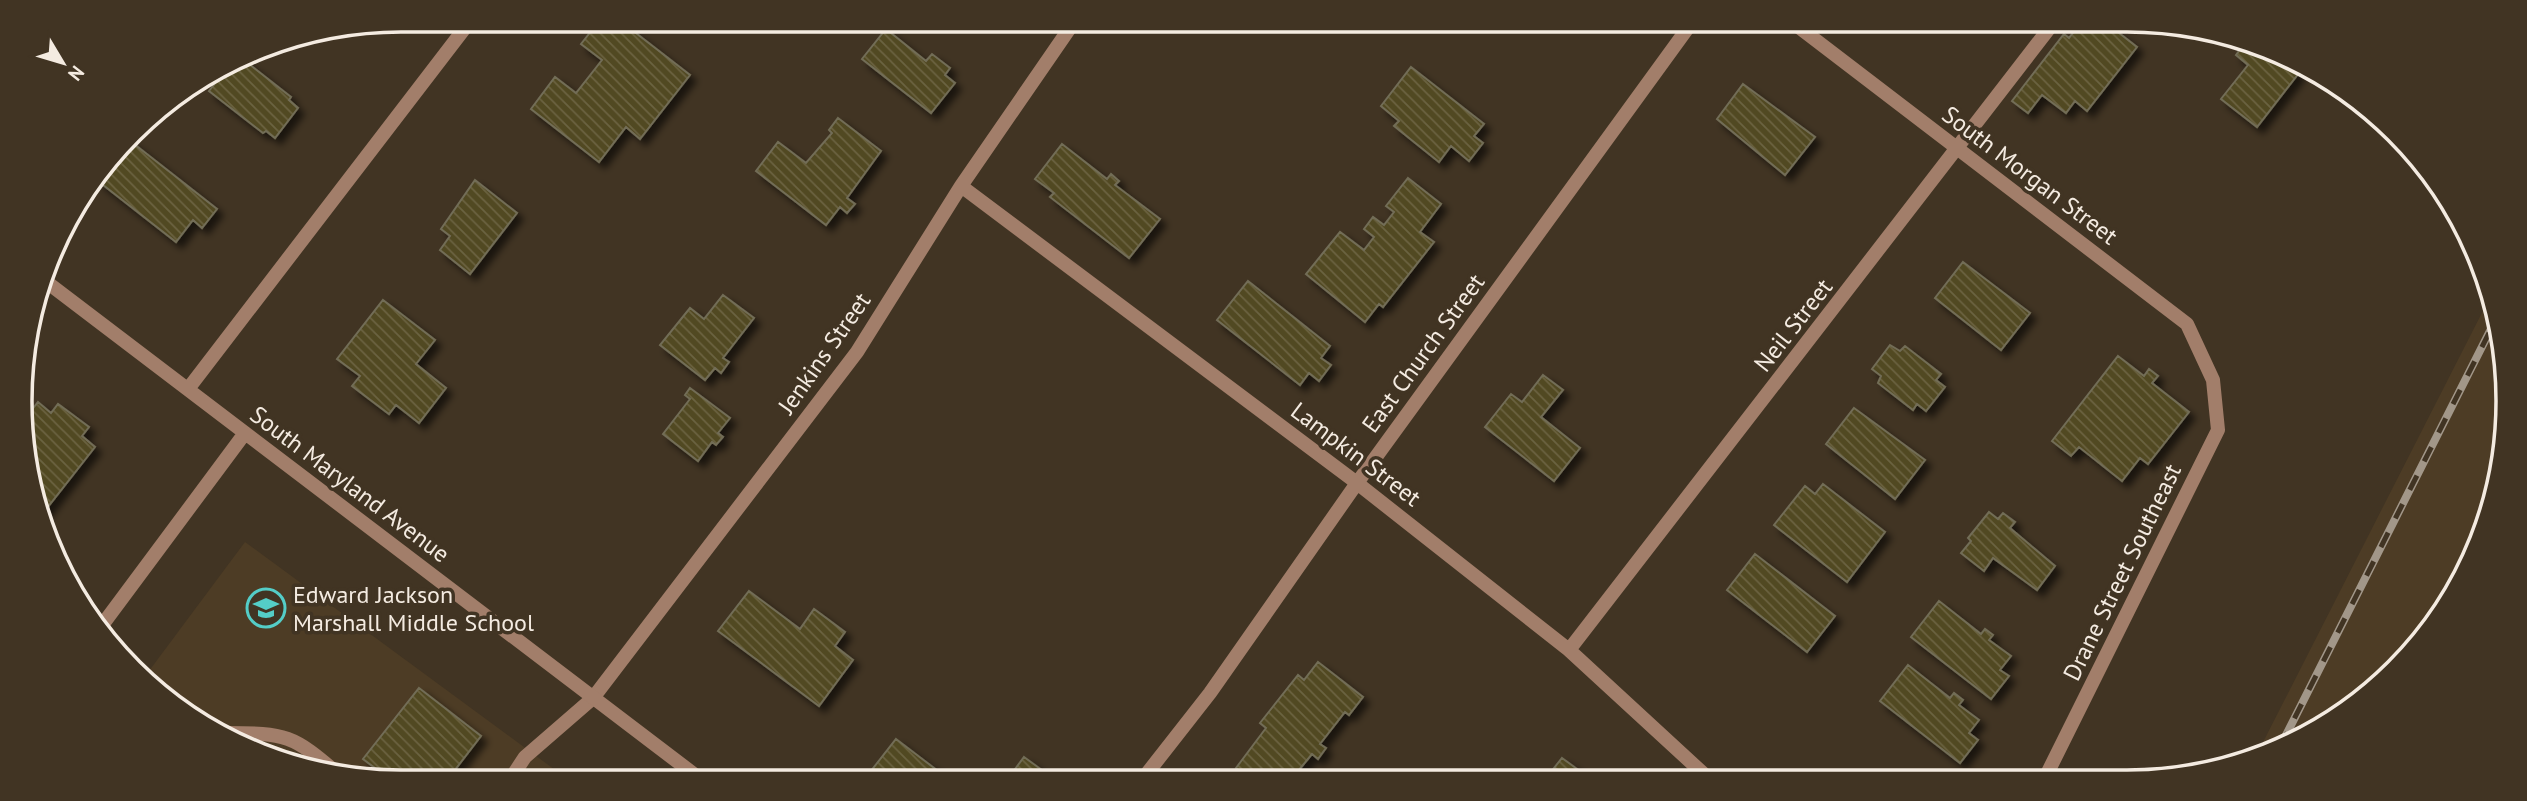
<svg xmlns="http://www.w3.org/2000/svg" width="2527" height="801" font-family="'PT Sans',sans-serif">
  <defs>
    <pattern id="building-back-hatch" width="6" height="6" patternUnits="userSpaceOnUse" patternTransform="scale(1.75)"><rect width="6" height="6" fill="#514821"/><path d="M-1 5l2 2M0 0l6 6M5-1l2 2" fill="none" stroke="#6b6341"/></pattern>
    <filter id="shadow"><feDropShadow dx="6" dy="6" stdDeviation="3.5" flood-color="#0009"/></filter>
  </defs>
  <rect width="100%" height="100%" fill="#413423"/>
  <path fill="#4d3c25" d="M2489 299 2500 327V475L2457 591 2396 670 2295 742 2257 754Z
    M245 542 562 775 326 774 188 717 146 675Z"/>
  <path fill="url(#building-back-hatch)" stroke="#726d57" stroke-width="2" filter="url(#shadow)" d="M600 20H619L690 75 640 139 626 127 599 162 531 109 555 77 576 93 602 60 581 44Z
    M2078 26H2110L2137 47 2087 111 2075 101 2066 113 2042 95 2028 113 2012 101 2064 34 2069 38Z
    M886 29 926 61 932 54 950 68 945 75 955 83 931 113 862 59Z
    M2244 44 2283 60 2299 73 2257 127 2221 99 2248 65 2236 55Z
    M240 57 291 97 289 100 298 108 275 138 266 131 263 133 209 91 220 77 214 73Z
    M1411 67 1484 124 1474 136 1483 143 1469 161 1451 146 1439 162 1394 126 1399 121 1381 106Z
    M1743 84 1815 137 1785 175 1717 119Z
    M838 118 881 151 847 198 855 204 847 213 840 207 826 225 756 171 778 142 806 163 832 133 829 130Z
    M129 140 217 209 202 228 193 220 176 242 98 181Z
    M1062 144 1107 179 1111 174 1119 181 1115 185 1160 219 1129 258 1050 197 1054 193 1035 179Z
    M1408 178 1441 204 1420 232 1434 242 1383 307 1379 304 1365 322 1306 274 1340 232 1364 250 1374 237 1364 229 1373 217 1384 225 1394 212 1386 206Z
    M475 180 517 213 470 274 440 250 450 236 441 229Z
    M1963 262 2030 313 2001 350 1935 298Z
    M1248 281 1330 346 1321 358 1331 365 1319 381 1309 373 1300 385 1217 320Z
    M723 295 754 318 723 358 729 362 721 373 715 368 705 380 660 345 690 308 704 319Z
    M383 300 435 340 416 364 446 388 419 423 396 405 389 414 352 386 360 376 337 359Z
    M1890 345 1900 351 1905 346 1941 374 1936 380 1945 387 1926 411 1917 404 1913 410 1878 383 1881 376 1872 369Z
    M2118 356 2144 376 2149 369 2158 376 2152 383 2189 412 2148 464 2140 458 2122 481 2079 447 2071 456 2052 441Z
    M1543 375 1563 390 1541 417 1580 448 1554 481 1485 427 1511 394 1522 402Z
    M690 388 730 418 718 433 723 437 716 445 712 442 698 461 663 434 690 399 685 395Z
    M38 402 51 413 58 404 89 427 82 436 95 447 40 517 32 499 27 416Z
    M1854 408 1925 460 1895 499 1826 444Z
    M1823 484 1885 532 1847 582 1774 525 1805 486 1815 494Z
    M1989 512 1998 519 2003 513 2015 522 2010 528 2055 566 2037 590 1993 558 1984 571 1961 553 1971 541 1968 538Z
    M1755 554 1835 616 1807 652 1727 590Z
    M749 591 800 629 814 609 845 632 835 646 853 660 819 706 718 631Z
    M1939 601 1981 634 1985 629 1993 635 1989 640 2011 656 2000 670 2009 676 1991 699 1911 637Z
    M1318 662 1363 697 1349 715 1345 712 1320 744 1326 748 1318 759 1312 754 1294 776H1247L1236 768 1266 728 1260 723 1298 675 1304 680Z
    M1908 665 1950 698 1954 693 1963 700 1959 705 1979 720 1969 733 1978 740 1960 763 1880 701Z
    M419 688 481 736 451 775 383 774 363 759Z
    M896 739 938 771 935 776H867Z
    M1024 757 1050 776H1010Z
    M1562 758 1588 777H1547Z"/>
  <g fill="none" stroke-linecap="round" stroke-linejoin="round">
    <path stroke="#a27e6a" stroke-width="14" d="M226 733C286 733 293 735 338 774
      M513 775 525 757 593 698"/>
    <path stroke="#a27e6a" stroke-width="14" d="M1796 25 2187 324 2213 380 2218 430 2045 778
      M961 186 1357 483 1569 650 1707 777
      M1569 650 2051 26
      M593 698 857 352 961 186 1074 22
      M1145 776 1210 693 1357 483 1690 25"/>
    <path stroke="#a27e6a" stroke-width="14" d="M44 280 695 775
      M188 389 471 20
      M100 628 245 433"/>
    <defs>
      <path id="rail" d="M2280 747 2497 317"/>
    </defs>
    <use href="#rail" stroke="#a29789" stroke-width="8"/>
    <use href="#rail" stroke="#413423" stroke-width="5" stroke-dasharray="16" stroke-linecap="butt"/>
  </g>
  <defs>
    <symbol id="school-ring" viewBox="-11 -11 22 22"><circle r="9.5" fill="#413423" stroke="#54cdc7" stroke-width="1.5"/><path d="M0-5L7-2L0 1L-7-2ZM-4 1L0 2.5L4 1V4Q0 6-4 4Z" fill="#54cdc7"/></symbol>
  </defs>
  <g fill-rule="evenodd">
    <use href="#school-ring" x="244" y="586" width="44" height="44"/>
  </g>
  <g text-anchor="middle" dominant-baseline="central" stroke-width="7" stroke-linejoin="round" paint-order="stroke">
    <g font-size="24" fill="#f4ebe1" stroke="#413423">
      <text transform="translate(2030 175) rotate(37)">South Morgan Street</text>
      <text transform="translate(1793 325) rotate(-52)">Neil Street</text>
      <text transform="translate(824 353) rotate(-55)">Jenkins Street</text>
      <text transform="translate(1423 353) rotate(-54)">East Church Street</text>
      <text transform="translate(1356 454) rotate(37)">Lampkin Street</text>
      <text transform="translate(350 484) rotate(37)">South Maryland Avenue</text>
      <text transform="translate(2122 572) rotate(-64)">Drane Street Southeast</text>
    </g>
    <g font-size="24" fill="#f4ebe1" stroke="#413423" text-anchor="start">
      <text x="293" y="594">Edward Jackson<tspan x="293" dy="28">Marshall Middle School</tspan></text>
    </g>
  </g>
  <path d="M0 0H2527V801H0ZM401 32H2127A369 369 0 0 1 2496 401V401A369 369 0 0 1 2127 770H401A369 369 0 0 1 32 401V401A369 369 0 0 1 401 32Z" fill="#413423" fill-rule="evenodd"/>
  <path fill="none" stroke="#f4ebe1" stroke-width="3.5" d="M401 32H2127A369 369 0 0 1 2496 401V401A369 369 0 0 1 2127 770H401A369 369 0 0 1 32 401V401A369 369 0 0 1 401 32Z"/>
  <g transform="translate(63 63) rotate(128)" stroke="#413423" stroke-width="5" paint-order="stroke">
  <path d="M0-5L12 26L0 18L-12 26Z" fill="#f4ebe1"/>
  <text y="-10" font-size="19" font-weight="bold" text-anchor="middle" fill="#f4ebe1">N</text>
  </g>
</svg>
